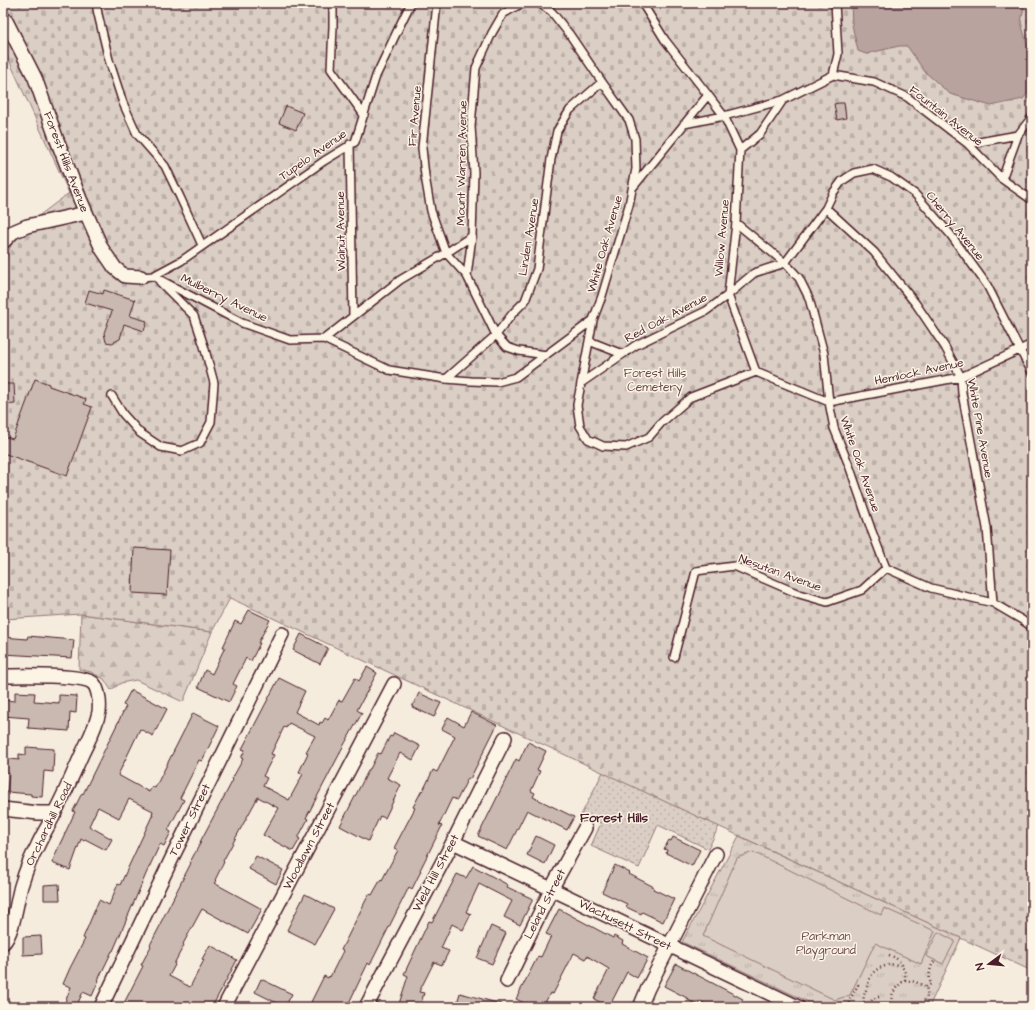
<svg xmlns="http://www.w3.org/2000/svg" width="1035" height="1010" font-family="'Architects Daughter',sans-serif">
  <defs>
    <pattern id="grass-dots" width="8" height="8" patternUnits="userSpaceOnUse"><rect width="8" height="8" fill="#dbcec4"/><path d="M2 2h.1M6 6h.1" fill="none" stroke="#bdb0a9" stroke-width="1.8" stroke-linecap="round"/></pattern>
    <pattern id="forest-firs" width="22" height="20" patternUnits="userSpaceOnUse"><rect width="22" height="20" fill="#dbcec4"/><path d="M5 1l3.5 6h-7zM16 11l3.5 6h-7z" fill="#bdb0a9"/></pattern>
    <pattern id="cemetery-stones" width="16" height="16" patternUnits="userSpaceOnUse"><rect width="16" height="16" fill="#dbcec4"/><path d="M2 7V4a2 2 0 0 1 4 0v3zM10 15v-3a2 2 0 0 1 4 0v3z" fill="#bdb0a9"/></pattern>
    <pattern id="park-tufts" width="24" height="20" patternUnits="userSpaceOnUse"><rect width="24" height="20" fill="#dbcec4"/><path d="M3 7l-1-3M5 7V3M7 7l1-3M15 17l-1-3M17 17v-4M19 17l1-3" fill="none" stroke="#bdb0a9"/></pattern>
  </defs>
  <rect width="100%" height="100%" fill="#f5ecde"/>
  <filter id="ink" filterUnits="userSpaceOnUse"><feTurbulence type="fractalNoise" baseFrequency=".025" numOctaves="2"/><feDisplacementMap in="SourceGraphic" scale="8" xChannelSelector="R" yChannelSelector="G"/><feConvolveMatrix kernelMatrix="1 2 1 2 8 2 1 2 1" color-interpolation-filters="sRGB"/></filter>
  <g filter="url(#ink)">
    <path fill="url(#grass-dots)" stroke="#927678" d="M603 772 719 826 708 849 658 825 639 868 591 846 601 823 580 817Z"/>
    <path fill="url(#forest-firs)" stroke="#927678" d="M81 614 212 632 183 702 136 680 121 683 111 690 104 679 91 672 79 669Z"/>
    <path fill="url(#cemetery-stones)" stroke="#927678" d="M3 3H1032V971L668 803 230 598 212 632 81 614 5 619 3 615V265L16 233 69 193 3 47Z"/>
    <path fill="url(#park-tufts)" stroke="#927678" d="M739 836 961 938 929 1007H819L682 942Z"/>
    <path fill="#dbcec4" stroke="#927678" d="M753 852 881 915 884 908 935 931 921 964 875 943 850 995 835 1000 703 936 737 858Z
      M938 932 955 941 943 964 926 956Z"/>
    <path fill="#b8a39e" stroke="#8c6e70" d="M851 3H1025L1021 22 1026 41 1032 58V88L1023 99 991 106 950 94 925 72 907 46H899L866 54 858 51 852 25Z"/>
    <path fill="#cab9b1" stroke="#4a1f2b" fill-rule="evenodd" d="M839 103H844L846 118 837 120 834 104Z
      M286 106 303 113 296 130 279 123Z
      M89 290 103 294 104 290 135 300 130 316 147 321 144 331 124 324 120 339 112 343 106 342 104 333 112 311 85 303Z
      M35 379 49 384V386L86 399 84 404 92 407 67 476 3 453V436L13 439Z
      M3 384H14L15 404 3 405Z
      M134 548 170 550 167 595 132 593Z
      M249 610 270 620 258 643H260L251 661 246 658 233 684 237 686 229 702 198 687 205 670 212 674 225 647H223L235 621 241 624Z
      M301 634 328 648 320 664 293 650Z
      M28 636 74 640 72 658 3 654V637L27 639Z
      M367 667 377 673 357 710 362 713 340 752V753L306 818 308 819 298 838 300 839 293 851 263 835 278 808 258 797 223 861 224 862 215 880 216 881 214 883 262 909 248 934 202 909 183 944 184 945 174 964 175 965 169 976 190 987 204 960 202 959 210 945 237 960 212 1007H122L143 966 141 965 151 946 150 945 161 924H160L191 863 190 862 201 842H200L233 780 232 779 243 759 241 758 245 750 242 749 279 678 305 691 295 712 319 725 320 722 322 723 325 718 328 720 339 700 342 701 355 678 359 681ZM289 723 315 736 306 752 308 753 299 772 303 774 289 800 263 786 267 778 263 776 274 755 271 754 284 727 286 728Z
      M131 690 167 709 153 736 140 729 118 775 149 792 152 786 155 788 193 713 219 726 202 761 199 760 180 798 184 800 168 830 171 832 164 846 160 844 146 874 113 951H112L98 980H99L92 996 83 992 76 1007H63L71 987 63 984 70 968 85 939 83 938 99 900 109 905 118 884 120 885 153 814H152L153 811 129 799 119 818 98 807 89 826 112 839 106 850 85 839 84 841 81 839 70 870 52 863 58 848 75 812 73 811 82 793 83 794 126 706 123 705Z
      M15 692 35 693 34 701 59 703V695L77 696 76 713 70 712 69 731 28 728 29 718 3 716V700L15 701Z
      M419 693 441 703 434 717 412 707Z
      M471 712 497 725 470 779 468 778 457 800 452 798 439 825 442 826 420 870 421 871 412 889 409 887 370 965 368 963 347 1007H311L313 1003 311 1002 324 976 328 978 329 976 330 977 343 951 341 950 369 894 372 895 381 879 382 880 398 850 394 848 415 808 413 807 422 790 423 791 433 770 437 772 455 736 442 729 448 717 464 726Z
      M394 733 420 746 413 760 400 753 387 778 401 785 385 818 380 816 368 841 340 826 369 769H370L378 753 381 754 390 736 392 737Z
      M528 742 546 751 537 770 540 771 531 791 535 793 533 797 574 817 567 830 527 810 507 850 478 836 516 759 519 761Z
      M26 747 54 749 53 772 44 771 42 797 31 796V794L7 792 9 773 3 772V758L19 760V754L26 755Z
      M536 836 554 845 545 864 527 855Z
      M673 837 700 850 692 866 666 853 667 850 664 849 669 840 671 841Z
      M256 856 283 870 276 884 249 869Z
      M615 865 630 873 629 874 654 887 653 889 674 899 663 922 642 912 641 914 626 907 627 904 602 892Z
      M473 866 508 885 507 887 533 899 520 925 504 917 512 901 479 884 466 912 471 914 463 930 452 924 441 948 449 951 442 965 434 962 419 992 424 993 420 1007H398L408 976 404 974 429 921 432 922 457 874 466 878Z
      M59 884 60 900H44V885Z
      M305 894 334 909 315 944 287 930Z
      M559 909 613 938 614 936 623 941 622 944 648 958 637 978 627 972 609 1007 594 999 609 969 587 956 585 959 574 953 553 994 550 993 543 1007H532L516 999 538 956 541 957 551 936 546 934Z
      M491 926 506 933 492 964 477 958Z
      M41 936 42 954 23 955V937Z
      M676 964 743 999 739 1007H711L700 1001 698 1005 688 1000 689 999 664 986Z
      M261 979 292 994 285 1007 255 992Z
      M460 993 501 1004 500 1007H456Z"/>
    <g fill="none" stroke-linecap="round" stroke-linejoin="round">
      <defs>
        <path id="service" d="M96 3 98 14 109 60 123 103 137 134 165 166 179 195 202 245
          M333 3V27L331 69 364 115
          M437 3 422 148 425 176 431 211 446 253 467 276 496 335 507 347 519 351 546 355
          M539 3 551 11 570 35 602 82 629 120 635 139 636 169 629 205 602 296 593 320 577 405 580 426 588 439 603 446 626 447 649 437 661 423 691 397 756 372 829 402
          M642 3 665 40 708 95 724 116 740 150 736 223 728 295 756 372
          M833 75 874 82 907 97 968 144 1002 179 1032 200
          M833 75 838 54 835 3
          M684 124 724 116 783 100
          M350 144 353 316
          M968 144 1018 135 1032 117
          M740 150 760 134 783 100 833 75
          M1002 179 1018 135
          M634 186 708 95
          M826 208 874 252 916 304 945 347 961 377 962 393 987 528 993 603
          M736 223 785 263 799 278 809 298 824 354 829 402 834 428 850 468 871 529 886 568 931 588 993 603 1022 620 1032 627
          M153 276 242 323 290 340 324 339 389 370 446 379 471 381 497 382 516 377 593 320
          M467 276 472 236 474 173 471 126 476 68 492 33 503 14 517 6 525 3
          M141 277 153 276 181 261 324 161 355 142 376 76 402 21 411 3
          M324 339 400 280 446 253 472 236
          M589 341 622 354
          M446 379 496 335 513 313 525 301 537 269 551 159 557 131 570 110 602 82
          M581 383 636 345 706 311 728 295 754 273 785 263 826 208 833 193 842 181 854 173 873 169 891 177 915 194 950 234 987 285 1020 350 1032 372
          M112 396 123 414 140 433 161 447 182 451 200 443 211 422 214 383 204 346 194 316 160 282
          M829 402 961 377 1032 344
          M674 657 696 571 734 566 799 594 827 602 862 590 886 568"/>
        <path id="minor" d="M3 18 6 21 35 78 57 140 80 199 102 249 115 268 125 276 141 277
          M3 242 13 232 27 226 86 213
          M3 676C20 676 82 674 93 683 99 689 100 704 99 712 96 727 88 741 82 754 73 774 65 793 55 812 50 824 42 835 37 847 30 859 25 873 21 886 17 900 13 934 3 943
          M3 809 38 813H55
          M453 842 798 1007
          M507 981 555 882 585 828
          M101 1007 173 856 282 634
          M224 1007 394 684
          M366 1007 453 842 505 738
          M640 1007 648 988 716 854"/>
      </defs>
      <use href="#service" stroke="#4a1f2b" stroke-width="10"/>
      <use href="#minor" stroke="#4a1f2b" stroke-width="16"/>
      <path stroke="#4a1f2b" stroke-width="2.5" stroke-dasharray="1 3" stroke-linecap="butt" d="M889 955C895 957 899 960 902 965V967
        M926 987 931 984C928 977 930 966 935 960
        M879 997 872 999C871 1003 869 1004 865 1005 862 1000 864 995 866 990 868 984 870 976 874 972 876 970 879 968 882 967 895 962 907 963 905 980
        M849 1007V1001L858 985 855 983
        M891 1007C891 992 894 989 905 980L916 982 926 987C930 999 924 1001 915 1007"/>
      <use href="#service" stroke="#fcf5e5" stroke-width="7"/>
      <use href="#minor" stroke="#fcf5e5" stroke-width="13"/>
    </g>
  </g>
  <g text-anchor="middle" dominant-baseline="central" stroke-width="3" stroke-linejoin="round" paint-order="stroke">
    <g font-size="12" fill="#4a1f2b" stroke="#fcf5e5">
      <text transform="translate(415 116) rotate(-85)">Fir Avenue</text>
      <text transform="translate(946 116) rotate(38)">Fountain Avenue</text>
      <text transform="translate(313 155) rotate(-35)">Tupelo Avenue</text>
      <text transform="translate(66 162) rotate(69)">Forest Hills Avenue</text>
      <text transform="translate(462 163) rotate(-89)">Mount Warren Avenue</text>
      <text transform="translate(955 226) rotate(51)">Cherry Avenue</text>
      <text transform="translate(341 231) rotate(-91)">Walnut Avenue</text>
      <text transform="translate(529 237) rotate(-81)">Linden Avenue</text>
      <text transform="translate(722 238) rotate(-85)">Willow Avenue</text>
      <text transform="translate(605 244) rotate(-74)">White Oak Avenue</text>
      <text transform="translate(224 298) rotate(26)">Mulberry Avenue</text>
      <text transform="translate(666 318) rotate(-28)">Red Oak Avenue</text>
      <text transform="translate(919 372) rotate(-12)">Hemlock Avenue</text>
      <text transform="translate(980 428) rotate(80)">White Pine Avenue</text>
      <text transform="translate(860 464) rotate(71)">White Oak Avenue</text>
      <text transform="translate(780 573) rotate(20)">Nesutan Avenue</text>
      <text transform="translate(190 820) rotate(-64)">Tower Street</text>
      <text transform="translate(49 824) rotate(-64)">Orchardhill Road</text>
      <text transform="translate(309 846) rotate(-62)">Woodlawn Street</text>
      <text transform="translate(436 873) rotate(-62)">Weld Hill Street</text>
      <text transform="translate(545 904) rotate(-63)">Leland Street</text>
      <text transform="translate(625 925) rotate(26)">Wachusett Street</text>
    </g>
    <g font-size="12" fill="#6e4b51" stroke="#fcf5e5">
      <text x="655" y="373">Forest Hills<tspan x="655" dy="14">Cemetery</tspan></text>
      <text x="826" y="936">Parkman<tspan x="826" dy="14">Playground</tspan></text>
    </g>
    <g font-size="13" font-weight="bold" fill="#4a1f2b" stroke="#fcf5e5">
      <text x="614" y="818">Forest Hills</text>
    </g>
  </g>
  <rect width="1035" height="1010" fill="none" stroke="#fcf5e5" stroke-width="16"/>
  <rect x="8" y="8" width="1019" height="994" fill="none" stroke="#4a1f2b" stroke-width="1.5" filter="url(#ink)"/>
  <g transform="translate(989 964) rotate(254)" stroke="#fcf5e5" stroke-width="3" paint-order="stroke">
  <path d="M0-3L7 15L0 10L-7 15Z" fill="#4a1f2b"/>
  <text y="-6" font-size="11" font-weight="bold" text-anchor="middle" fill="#4a1f2b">N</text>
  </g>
</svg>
